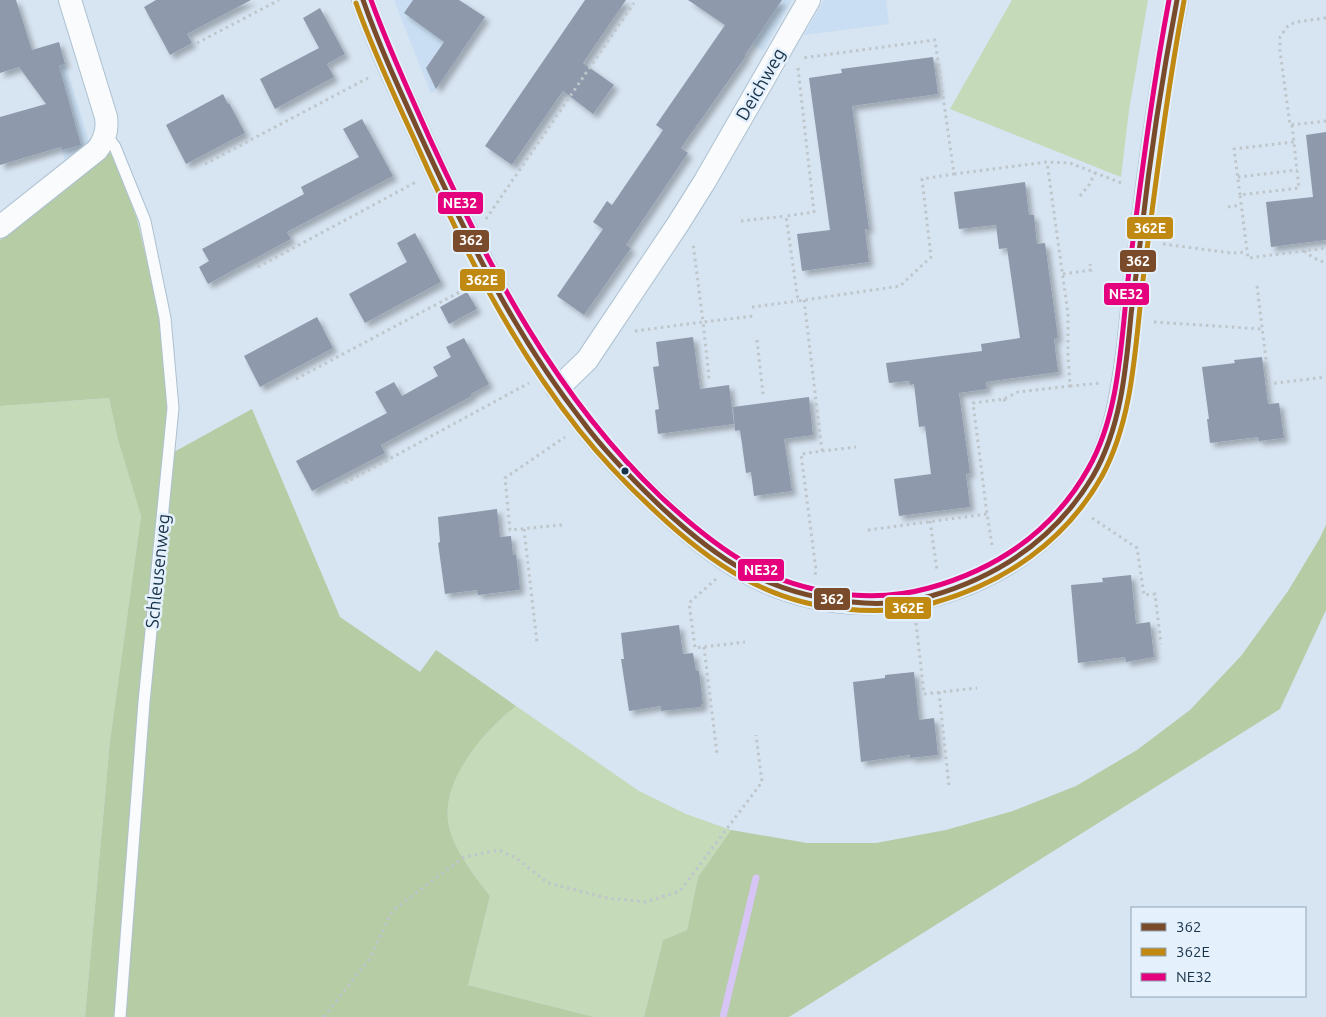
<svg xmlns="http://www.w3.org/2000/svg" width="1326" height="1017" font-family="Ubuntu,sans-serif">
  <defs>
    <filter id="shadow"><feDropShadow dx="4.5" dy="4.5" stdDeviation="2.5" flood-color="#0004"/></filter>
  </defs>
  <rect width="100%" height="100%" fill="#d7e4f1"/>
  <path fill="#c9def2" d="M394 0H460L485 17 436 90 431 94Z
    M688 0H792L763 51 752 44Z
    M824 0H886L889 24 804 35Z
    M65 64 89 141 65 161 39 71Z"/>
  <path fill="#c4dab9" d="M1012 0H1148L1129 110 1121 177 950 109Z
    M109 398 118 440 141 516 110 741 85 1017H0V406Z
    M516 706 639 791 686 814 731 830 698 877 687 930 663 940 644 1017H594L468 985 490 896C474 875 451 847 448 820 443 778 485 729 516 706Z"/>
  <path fill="#b5cca4" d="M111 152 137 219 158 308 168 401 162 457 174 452 252 409 340 617 420 672 436 650 516 706C485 730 443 778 448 820 451 847 474 875 490 896L468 985 594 1017H85L110 741 141 516 118 440 109 398 0 406V240Z
    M1326 525V610L1280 709 789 1017H644L663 940 687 930 698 877 731 830 807 843H876L946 830 1013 811 1076 786 1137 750 1190 710 1241 656 1288 591 1320 538Z"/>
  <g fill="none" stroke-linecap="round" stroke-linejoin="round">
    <path stroke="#d6c5f5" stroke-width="7" d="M723 1017 756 878"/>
  </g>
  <path fill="#8e99ac" filter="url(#shadow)" d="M0 0H16L32 50 59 42 65 64 59 66 81 145 62 150 61 147 0 165V117L46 104 19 67 0 73Z
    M156 0H251L187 34 192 43 170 55 144 7Z
    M413 0H459L485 17 436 89 426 68 444 42 404 13Z
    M585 0H626L583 63 614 85 593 114 563 91 512 165 485 146Z
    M688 0H782L745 55 746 56 681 148 688 153 626 245 631 248 584 315 557 296 603 229 593 222 607 201 612 205 663 130 656 125 725 25Z
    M320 8 345 54 327 64 334 77 275 109 260 79 319 48 303 18Z
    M933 57 938 94 852 106 869 229H865L869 262 802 271 797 234 830 230 809 78 842 73 841 69Z
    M223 94 228 104 229 103 245 133 186 164 166 125Z
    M362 119 393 176 287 232 291 239 208 284 199 267 209 261 202 249 304 194 301 187 359 157 343 129Z
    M1326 132V240L1271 247 1266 202 1313 197 1306 135Z
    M1025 182 1029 215H1034L1037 244 1045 243 1058 338 1054 339 1058 372 986 382 987 389 959 393 970 473 966 474 970 507 899 516 894 479 931 474 925 426 919 427 914 384 910 385 909 381 889 383 886 363 982 351 981 344 1020 338 1007 248 999 249 996 225 959 229 954 192Z
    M415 233 441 282 365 323 349 294 407 262 397 243Z
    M467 292 477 309 449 324 440 307Z
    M317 317 333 348 260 387 244 356Z
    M693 337 700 389 729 385 734 424 658 434 655 410 659 409 653 367 659 366 656 342Z
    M464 338 489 384 471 394 472 396 381 445 385 453 312 491 296 461 387 413 375 392 394 382 402 396 438 376 433 367 451 357 446 347Z
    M1262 357 1268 404 1279 403 1284 438 1259 441 1258 437 1210 443 1207 419H1209L1202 367 1235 363 1234 360Z
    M809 397 813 435 784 439 792 491 754 496 751 472 746 473 740 430 735 431 733 407Z
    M497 509 500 537 511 536 513 555 516 554 520 588H519V590L478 595 477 590 445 594 438 543 440 542 438 517Z
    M1131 575 1136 624 1150 622 1154 657 1126 662 1125 657 1078 663 1071 585 1103 582 1102 578Z
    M679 625 683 654 693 653 696 671H699L703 704 701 705 702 707 661 711V706L629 711 621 659H624L621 633Z
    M914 672 919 720 934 718 938 755 910 758V755L861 762 853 682 885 678V675Z"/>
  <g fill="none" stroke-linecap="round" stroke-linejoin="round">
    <defs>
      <path id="service" d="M106 135 115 147 145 221 165 318 173 408 144 702 120 1017"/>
      <path id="minor" d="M363 0C376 38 392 74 409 110 422 139 435 168 449 197 494 287 541 377 608 453 622 469 637 484 652 498 712 557 773 601 860 603 881 604 902 602 923 598 995 581 1055 541 1093 476 1116 437 1122 391 1128 347 1131 318 1134 289 1138 260 1148 173 1160 86 1177 0
        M0 227 97 150C105 140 108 130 106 117L70 0
        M557 389 587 360 678 224 705 181 809 0"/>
    </defs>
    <use href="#service" stroke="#aec1d1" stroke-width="13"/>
    <use href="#minor" stroke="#aec1d1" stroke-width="24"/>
    <path stroke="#bec6cc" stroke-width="3" stroke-dasharray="2.5 4" stroke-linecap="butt" d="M1326 18 1296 22 1291 24 1287 27 1280 37V51L1290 125 1326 121
      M197 43 279 0
      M798 68 814 212 786 216 798 301 900 286 931 257 922 179 954 174 935 40 802 58
      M1292 125 1299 188 1240 195 1248 258 1326 248
      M205 164 368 78
      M954 174 1047 162 1070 163 1124 184
      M1238 177 1297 170
      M1240 195 1234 149 1294 142
      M1080 196 1089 185 1095 173
      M1228 207 1241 205
      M486 219 634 3
      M741 221 786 216
      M1163 244 1232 253 1247 252
      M1304 251 1314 258 1326 263
      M258 267 416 182
      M1063 274 1091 270 1090 264
      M1257 286 1269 384 1326 377
      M804 300 822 451 801 454 816 570 815 576
      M752 307 798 301
      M1154 322 1262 329
      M635 331 703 322 693 243
      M757 340 763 394
      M701 378 709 377 703 322 754 316
      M296 379 471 286
      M1070 386 1101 383
      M1004 399 1006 405
      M822 451 856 447
      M345 483 529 383
      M1092 518 1137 548 1144 595 1155 594 1161 644
      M930 521 937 570
      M562 525 510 530 505 478 565 437
      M524 529 537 643
      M868 530 987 514
      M992 545 987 514 973 403 1004 399 1018 392 1070 386 1068 355V314L1047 162
      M716 579 689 603 695 648 745 642
      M916 623 924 694 977 688
      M704 647 717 754
      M939 692 949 786
      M324 1017 370 958 392 911 464 857 499 850 516 858 548 883 607 898 646 902 680 891 762 782 756 735"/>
    <use href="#service" stroke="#f9fbfd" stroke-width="11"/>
    <use href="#minor" stroke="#f9fbfd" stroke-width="22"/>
    <defs>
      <path id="bus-1" d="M363 0C380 48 401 93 422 139 467 237 516 337 583 422 605 452 631 478 658 504 717 560 769 595 852 602 878 605 906 603 931 596 1000 576 1056 538 1093 476 1121 428 1126 369 1131 315 1134 288 1138 262 1141 236 1150 157 1162 78 1177 0"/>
      <path id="bus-2" d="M356 3C373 51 395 97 416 143 460 242 511 344 579 430 602 459 628 486 656 512 710 563 768 603 845 609 874 612 904 611 933 603 1004 583 1065 542 1102 476 1135 415 1135 340 1144 272 1156 182 1167 91 1184 1"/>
      <path id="bus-3" d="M371 0C388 47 409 92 429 137 489 268 556 397 661 497 720 552 770 588 852 595 878 597 904 595 929 588 997 569 1053 531 1088 469 1121 412 1121 336 1129 271 1141 180 1152 90 1169 0"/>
    </defs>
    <use href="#bus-1" stroke="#e4f0fc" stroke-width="9"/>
    <use href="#bus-2" stroke="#e4f0fc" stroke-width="9"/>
    <use href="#bus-3" stroke="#e4f0fc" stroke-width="9"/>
    <use href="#bus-1" stroke="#7a4b2a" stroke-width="5"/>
    <use href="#bus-2" stroke="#bf8912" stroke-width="5"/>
    <use href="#bus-3" stroke="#e5007d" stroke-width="5"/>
  </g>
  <circle fill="#173147" stroke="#e4f0fc" stroke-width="2" cx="625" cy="471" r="4.5"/>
  <g text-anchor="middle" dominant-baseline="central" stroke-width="5" stroke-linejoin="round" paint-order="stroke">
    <g font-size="18" fill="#173147" stroke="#e4f0fc">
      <text transform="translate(760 84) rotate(-60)">Deichweg</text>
      <text transform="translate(157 571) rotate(-84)">Schleusenweg</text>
    </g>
  </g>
  <g stroke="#e4f0fc" stroke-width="2">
    <rect x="437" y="191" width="47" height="24" rx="5" fill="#e5007d"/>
    <rect x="1126" y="216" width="48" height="24" rx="5" fill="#bf8912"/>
    <rect x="452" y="229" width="38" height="24" rx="5" fill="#7a4b2a"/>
    <rect x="1119" y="249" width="38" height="24" rx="5" fill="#7a4b2a"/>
    <rect x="459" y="268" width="47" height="24" rx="5" fill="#bf8912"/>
    <rect x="1103" y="282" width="47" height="24" rx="5" fill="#e5007d"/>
    <rect x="737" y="558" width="48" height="24" rx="5" fill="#e5007d"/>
    <rect x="813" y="587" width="38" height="24" rx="5" fill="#7a4b2a"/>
    <rect x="884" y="596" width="48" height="24" rx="5" fill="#bf8912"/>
  </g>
  <g font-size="14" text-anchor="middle" font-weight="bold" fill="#fff">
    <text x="460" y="208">NE32</text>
    <text x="1150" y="233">362E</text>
    <text x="471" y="245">362</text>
    <text x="1138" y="266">362</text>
    <text x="482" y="285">362E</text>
    <text x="1126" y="299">NE32</text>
    <text x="761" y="575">NE32</text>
    <text x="832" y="604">362</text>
    <text x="908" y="613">362E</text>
  </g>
  <rect x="1131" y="907" width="175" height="90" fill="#e4f0fc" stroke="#92a4b4"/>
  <rect x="1141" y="923" width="25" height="8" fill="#7a4b2a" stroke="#92a4b4"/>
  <text x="1176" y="932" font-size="15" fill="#173147">362</text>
  <rect x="1141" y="948" width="25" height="8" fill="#bf8912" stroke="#92a4b4"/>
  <text x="1176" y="957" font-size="15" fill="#173147">362E</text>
  <rect x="1141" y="973" width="25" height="8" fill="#e5007d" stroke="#92a4b4"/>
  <text x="1176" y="982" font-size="15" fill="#173147">NE32</text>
</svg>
